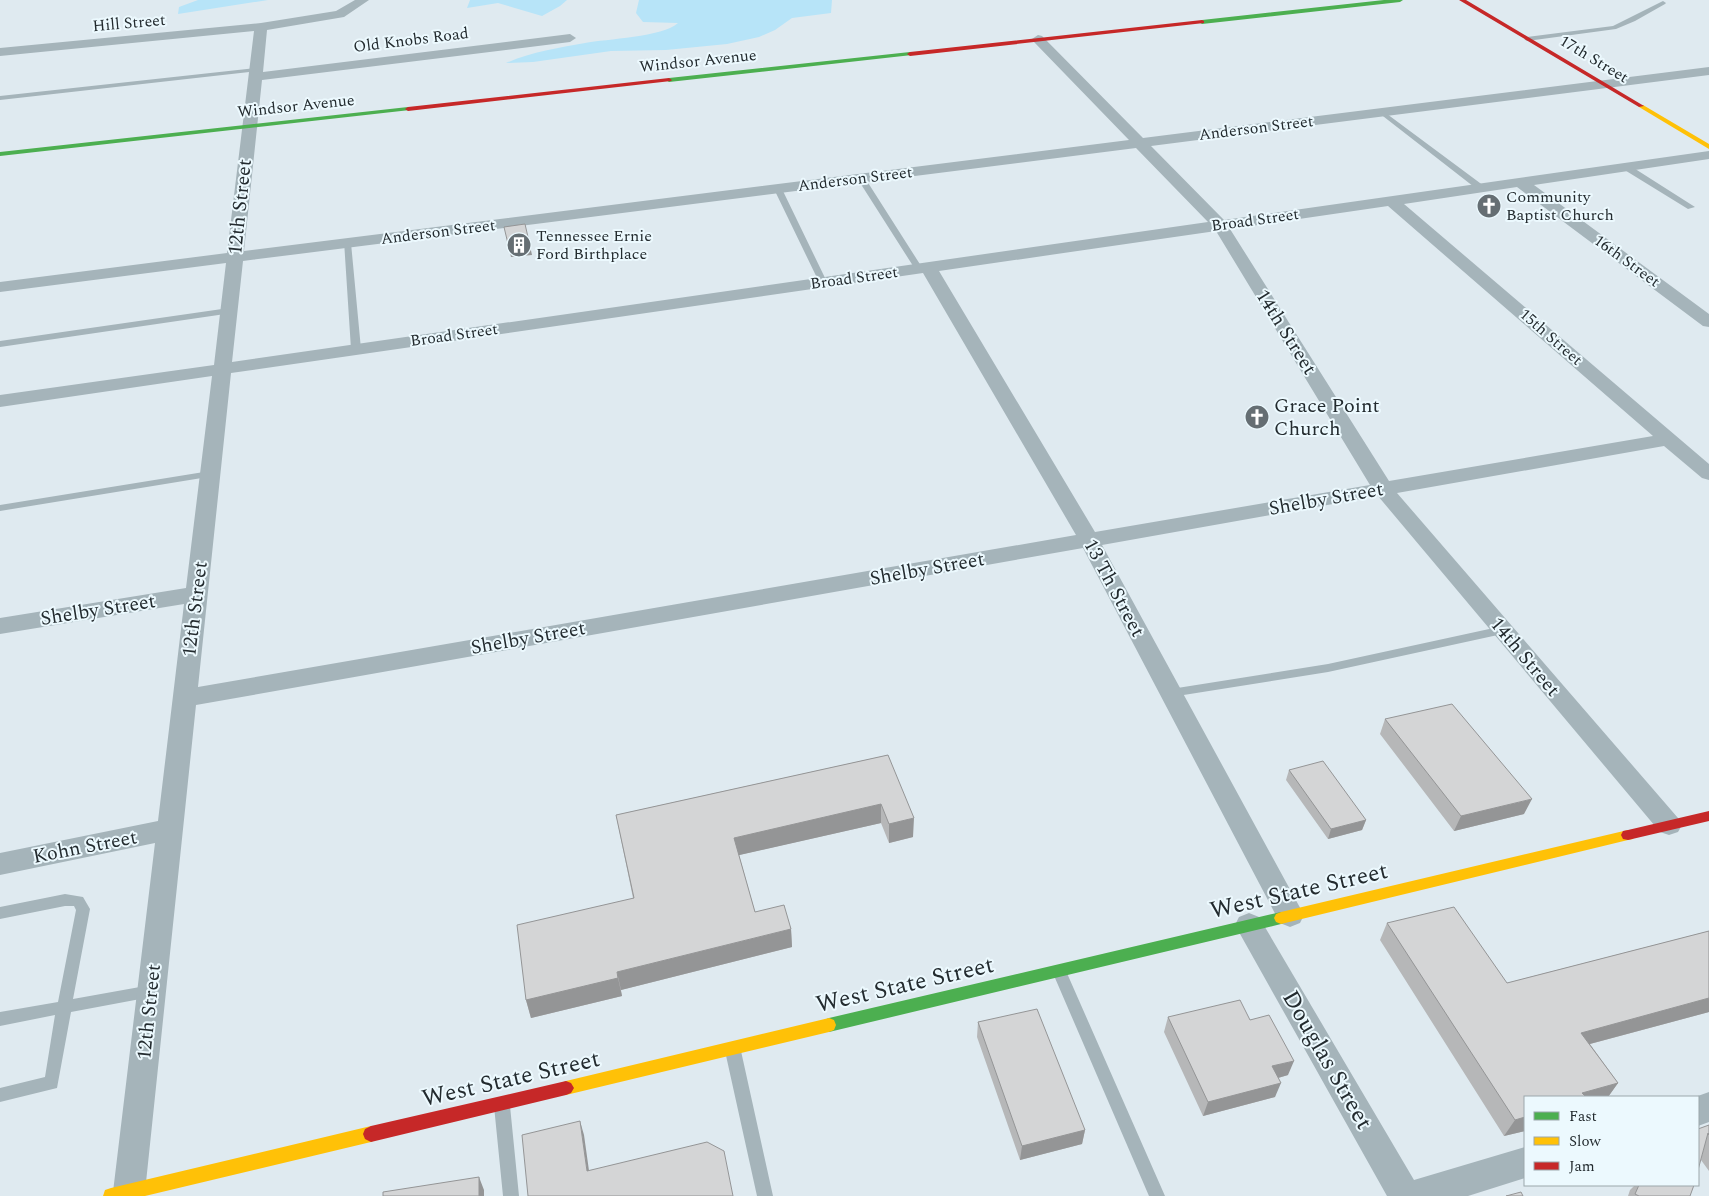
<svg xmlns="http://www.w3.org/2000/svg" width="1709" height="1196" font-family="Spectral,serif">
  <rect width="100%" height="100%" fill="#dfeaf0"/>
  <path fill="#b7e4f8" d="M198 0H268L178 14 179 7Z
    M470 0H567L560 6 542 16 498 3 467 8Z
    M639 0H832L831 13 792 18 775 30 759 37 727 44 666 50 611 51 533 62 506 63C531 52 558 48 585 43 606 39 663 37 678 23L643 22 636 13Z"/>
  <g fill="none" stroke-linecap="round" stroke-linejoin="round">
    <path fill="#a5b4ba" fill-rule="evenodd" d="M1663 1 1666 3 1665 4 1635 21 1616 29 1527 41 1524 39 1527 37 1613 26Z
      M256 68 259 70 258 71 0 100V96Z
      M1379 111H1383L1484 186V190H1478L1379 113Z
      M1623 165H1629L1695 207 1688 209 1623 169Z
      M858 176 865 178 923 269 922 271 919 272 915 269 857 178Z
      M775 187 782 189 827 282 826 284H820L819 282 774 189Z
      M344 241 351 243 361 349 356 352 351 349Z
      M229 308 233 311 232 313 0 347V341Z
      M210 471 215 474 214 476 0 511V505Z
      M1503 626 1509 630 1507 633 1328 672 1171 697 1167 696 1165 693 1167 690 1171 689 1328 664Z
      M65 894 83 897 90 909 73 999 151 985 156 986 158 991 156 996 151 997 71 1012 57 1088 0 1102V1088L45 1077 55 1015 0 1026V1012L58 1002 76 910 74 906H65L0 919V907Z
      M1059 965 1064 967 1066 971 1165 1196H1149L1052 971 1054 967Z
      M733 1044 738 1046 741 1051 773 1196H757L725 1051 728 1046Z
      M502 1099 508 1101 510 1106 519 1196H503L494 1106 496 1101Z"/>
    <path fill="#a5b4ba" fill-rule="evenodd" d="M355 0H369L344 17 267 30 263 72 570 34 576 38 570 42 262 80 244 251 1129 140 1034 42 1032 39 1038 35 1042 36 1143 138 1709 67V75L1151 146 1224 220 1709 151V159L1534 185 1709 314V327L1703 326 1517 187 1404 204 1709 464V480L1702 478 1664 446 1397 493 1678 818 1682 825 1678 832 1669 835 1660 832 1378 496 1102 545 1304 915 1300 923 1290 927 1280 923 1083 548 196 705 145 1192 144 1196H114L113 1192 155 843 0 875V853L158 821 184 604 0 634V618L186 588 212 376 0 407V395L214 365 226 263 0 292V282L227 253 254 31 0 56V48L261 23 336 11ZM1136 148 1208 222 232 362 243 261ZM1388 206 1653 436 1389 481 1230 229ZM1216 231 1370 485 1095 532 939 271ZM923 273 1076 535 198 687 231 373Z
      M1249 913 1259 917 1414 1180 1525 1147V1178L1468 1196H1387L1235 925 1239 917Z
      M1709 1092V1122L1698 1126V1097H1695Z"/>
    <path fill="#4caf50" fill-rule="evenodd" d="M1384 0H1403L1400 2 1202 24 1199 22 1202 20Z
      M910 52 913 54 912 55 669 82 666 80 669 78Z
      M408 107 411 109 410 110 0 156V152Z
      M1281 912 1286 914 1288 918 1286 922 1281 924 829 1032 824 1030 822 1025 824 1020 829 1018Z"/>
    <path fill="#ffc107" fill-rule="evenodd" d="M1639 105H1643L1709 144V149L1639 107Z
      M1628 830 1633 831 1635 835 1633 839 1628 840 1281 924 1276 922 1274 918 1276 914 1281 912Z
      M829 1018 834 1020 836 1025 834 1030 829 1032 566 1095 561 1093 558 1088 561 1083 566 1081Z
      M371 1126 377 1129 379 1134 377 1139 371 1142 145 1196H103L105 1190 111 1188Z"/>
    <path fill="#c62828" fill-rule="evenodd" d="M1459 0H1466L1644 106 1639 107Z
      M1202 20 1204 21V23L910 56 907 54 910 52Z
      M669 78 672 80 671 81 408 111 405 109 408 107Z
      M1709 811V821L1628 840 1623 839 1621 835 1623 831 1628 830Z
      M566 1081 571 1083 574 1088 571 1093 566 1095 371 1142 365 1139 363 1134 365 1129 371 1126Z"/>
  </g>
  <path fill="#b6b7b8" d="M1385 719 1524 814 1454 831 1380 734Z
    M888 755 913 837 889 843 881 823 739 855 755 912 791 929 792 947 621 990 622 996 531 1018 526 1000 633 898 616 815Z
    M1289 770 1366 820 1362 830 1328 839 1286 780Z
    M1387 923 1507 983 1709 931V1012L1590 1044 1618 1083 1608 1097H1525V1131L1504 1136 1380 940Z
    M1168 1017 1250 1020 1288 1075 1278 1078 1275 1097 1203 1116 1164 1032Z
    M978 1022 1085 1130 1082 1144 1020 1160 977 1037Z
    M1709 1125V1171L1701 1160Z
    M1635 1185H1694L1690 1196H1628L1630 1190Z"/>
  <path fill="#949596" d="M530 246 532 255 511 257 509 248Z
    M1532 799 1524 814 1454 831 1461 816Z
    M881 804V823L735 856 734 838Z
    M914 818 913 837 889 843V824Z
    M1366 820 1362 830 1328 839 1331 829Z
    M791 929 792 947 621 990 617 972Z
    M618 978 622 996 531 1018 526 1000Z
    M1709 998V1012L1571 1049 1581 1033Z
    M1294 1061 1288 1075 1267 1081 1272 1066Z
    M1281 1083 1275 1097 1203 1116 1208 1102Z
    M1618 1083 1608 1097H1579L1582 1093Z
    M1525 1117V1131L1504 1136 1515 1120Z
    M580 1121 584 1135 591 1185 587 1171Z
    M1085 1130 1082 1144 1020 1160 1022 1146Z
    M479 1177 484 1190V1196H479Z"/>
  <path fill="#d4d5d6" stroke="#949596" d="M525 224 530 246 509 248 504 227Z
    M1452 704 1532 799 1461 816 1385 719Z
    M888 755 914 818 889 824 881 804 734 838 755 912 784 905 791 929 617 972 618 978 526 1000 517 925 634 898 616 815Z
    M1323 761 1366 820 1331 829 1289 770Z
    M1454 907 1507 983 1709 931V998L1581 1033 1618 1083 1582 1093 1586 1097H1525V1117L1515 1120 1387 923Z
    M1240 1000 1250 1020 1269 1015 1294 1061 1272 1066 1281 1083 1208 1102 1168 1017Z
    M1037 1009 1085 1130 1022 1146 978 1022Z
    M580 1121 587 1171 707 1142 724 1151 733 1196H528L522 1135Z
    M1709 1125V1135L1708 1133 1698 1170V1129Z
    M479 1177V1196H383V1192Z
    M1639 1185H1694L1690 1196H1639L1635 1194Z
    M1521 1192 1523 1196H1506Z"/>
  <defs>
    <symbol id="church-disc" viewBox="-11 -11 22 22"><circle r="9.5" fill="#656e73" stroke="#ecf9fe"/><path d="M-1.2-6h2.4v3.5h3.3v2.4h-3.3V6h-2.4V-.1h-3.3v-2.4h3.3Z" fill="#fff"/></symbol>
    <symbol id="building-disc" viewBox="-11 -11 22 22"><circle r="9.5" fill="#656e73" stroke="#ecf9fe"/><path d="M-4-6H4V6H1V3H-1V6H-4ZM-2.5-4.3h1.7v1.8h-1.7ZM.8-4.3h1.7v1.8H.8ZM-2.5-1h1.7V.8h-1.7ZM.8-1h1.7V.8H.8Z" fill="#fff"/></symbol>
  </defs>
  <g fill-rule="evenodd">
    <use href="#church-disc" x="1475" y="192" width="28" height="28"/>
    <use href="#building-disc" x="505" y="231" width="28" height="28"/>
    <use href="#church-disc" x="1243" y="403" width="28" height="28"/>
  </g>
  <g text-anchor="middle" dominant-baseline="central" stroke-width="4" stroke-linejoin="round" paint-order="stroke">
    <g font-size="16" fill="#232b2f" stroke="#ecf9fe">
      <text transform="translate(129 23) rotate(-5)">Hill Street</text>
      <text transform="translate(411 40) rotate(-7)">Old Knobs Road</text>
      <text transform="translate(1594 59) rotate(31)">17th Street</text>
      <text transform="translate(698 61) rotate(-6)">Windsor Avenue</text>
      <text transform="translate(296 106) rotate(-6)">Windsor Avenue</text>
      <text transform="translate(1256 128) rotate(-7)">Anderson Street</text>
      <text transform="translate(855 179) rotate(-7)">Anderson Street</text>
      <text transform="translate(1255 220) rotate(-8)">Broad Street</text>
      <text transform="translate(438 232) rotate(-7)">Anderson Street</text>
      <text transform="translate(1627 261) rotate(36)">16th Street</text>
      <text transform="translate(854 278) rotate(-8)">Broad Street</text>
      <text transform="translate(454 335) rotate(-8)">Broad Street</text>
      <text transform="translate(1551 337) rotate(41)">15th Street</text>
    </g>
    <g font-size="16" fill="#232b2f" stroke="#ecf9fe" text-anchor="start">
      <text x="1506" y="197">Community<tspan x="1506" dy="18">Baptist Church</tspan></text>
      <text x="536" y="236">Tennessee Ernie<tspan x="536" dy="18">Ford Birthplace</tspan></text>
    </g>
    <g font-size="20" fill="#232b2f" stroke="#ecf9fe">
      <text transform="translate(240 207) rotate(-84)">12th Street</text>
      <text transform="translate(1286 332) rotate(58)">14th Street</text>
      <text transform="translate(1326 499) rotate(-10)">Shelby Street</text>
      <text transform="translate(927 569) rotate(-10)">Shelby Street</text>
      <text transform="translate(1114 588) rotate(62)">13 Th Street</text>
      <text transform="translate(195 609) rotate(-83)">12th Street</text>
      <text transform="translate(98 610) rotate(-9)">Shelby Street</text>
      <text transform="translate(528 638) rotate(-10)">Shelby Street</text>
      <text transform="translate(1525 657) rotate(50)">14th Street</text>
      <text transform="translate(85 847) rotate(-11)">Kohn Street</text>
      <text transform="translate(149 1012) rotate(-84)">12th Street</text>
    </g>
    <g font-size="20" fill="#232b2f" stroke="#ecf9fe" text-anchor="start">
      <text x="1274" y="406">Grace Point<tspan x="1274" dy="23">Church</tspan></text>
    </g>
    <g font-size="24" fill="#232b2f" stroke="#ecf9fe">
      <text transform="translate(1299 891) rotate(-13)">West State Street</text>
      <text transform="translate(905 985) rotate(-13)">West State Street</text>
      <text transform="translate(1327 1060) rotate(60)">Douglas Street</text>
      <text transform="translate(511 1079) rotate(-13)">West State Street</text>
    </g>
  </g>
  <rect x="1524" y="1096" width="175" height="90" fill="#ecf9fe" stroke="#9ca7ab"/>
  <rect x="1534" y="1112" width="25" height="8" fill="#4caf50" stroke="#9ca7ab"/>
  <text x="1569" y="1121" font-size="15" fill="#232b2f">Fast</text>
  <rect x="1534" y="1137" width="25" height="8" fill="#ffc107" stroke="#9ca7ab"/>
  <text x="1569" y="1146" font-size="15" fill="#232b2f">Slow</text>
  <rect x="1534" y="1162" width="25" height="8" fill="#c62828" stroke="#9ca7ab"/>
  <text x="1569" y="1171" font-size="15" fill="#232b2f">Jam</text>
</svg>
